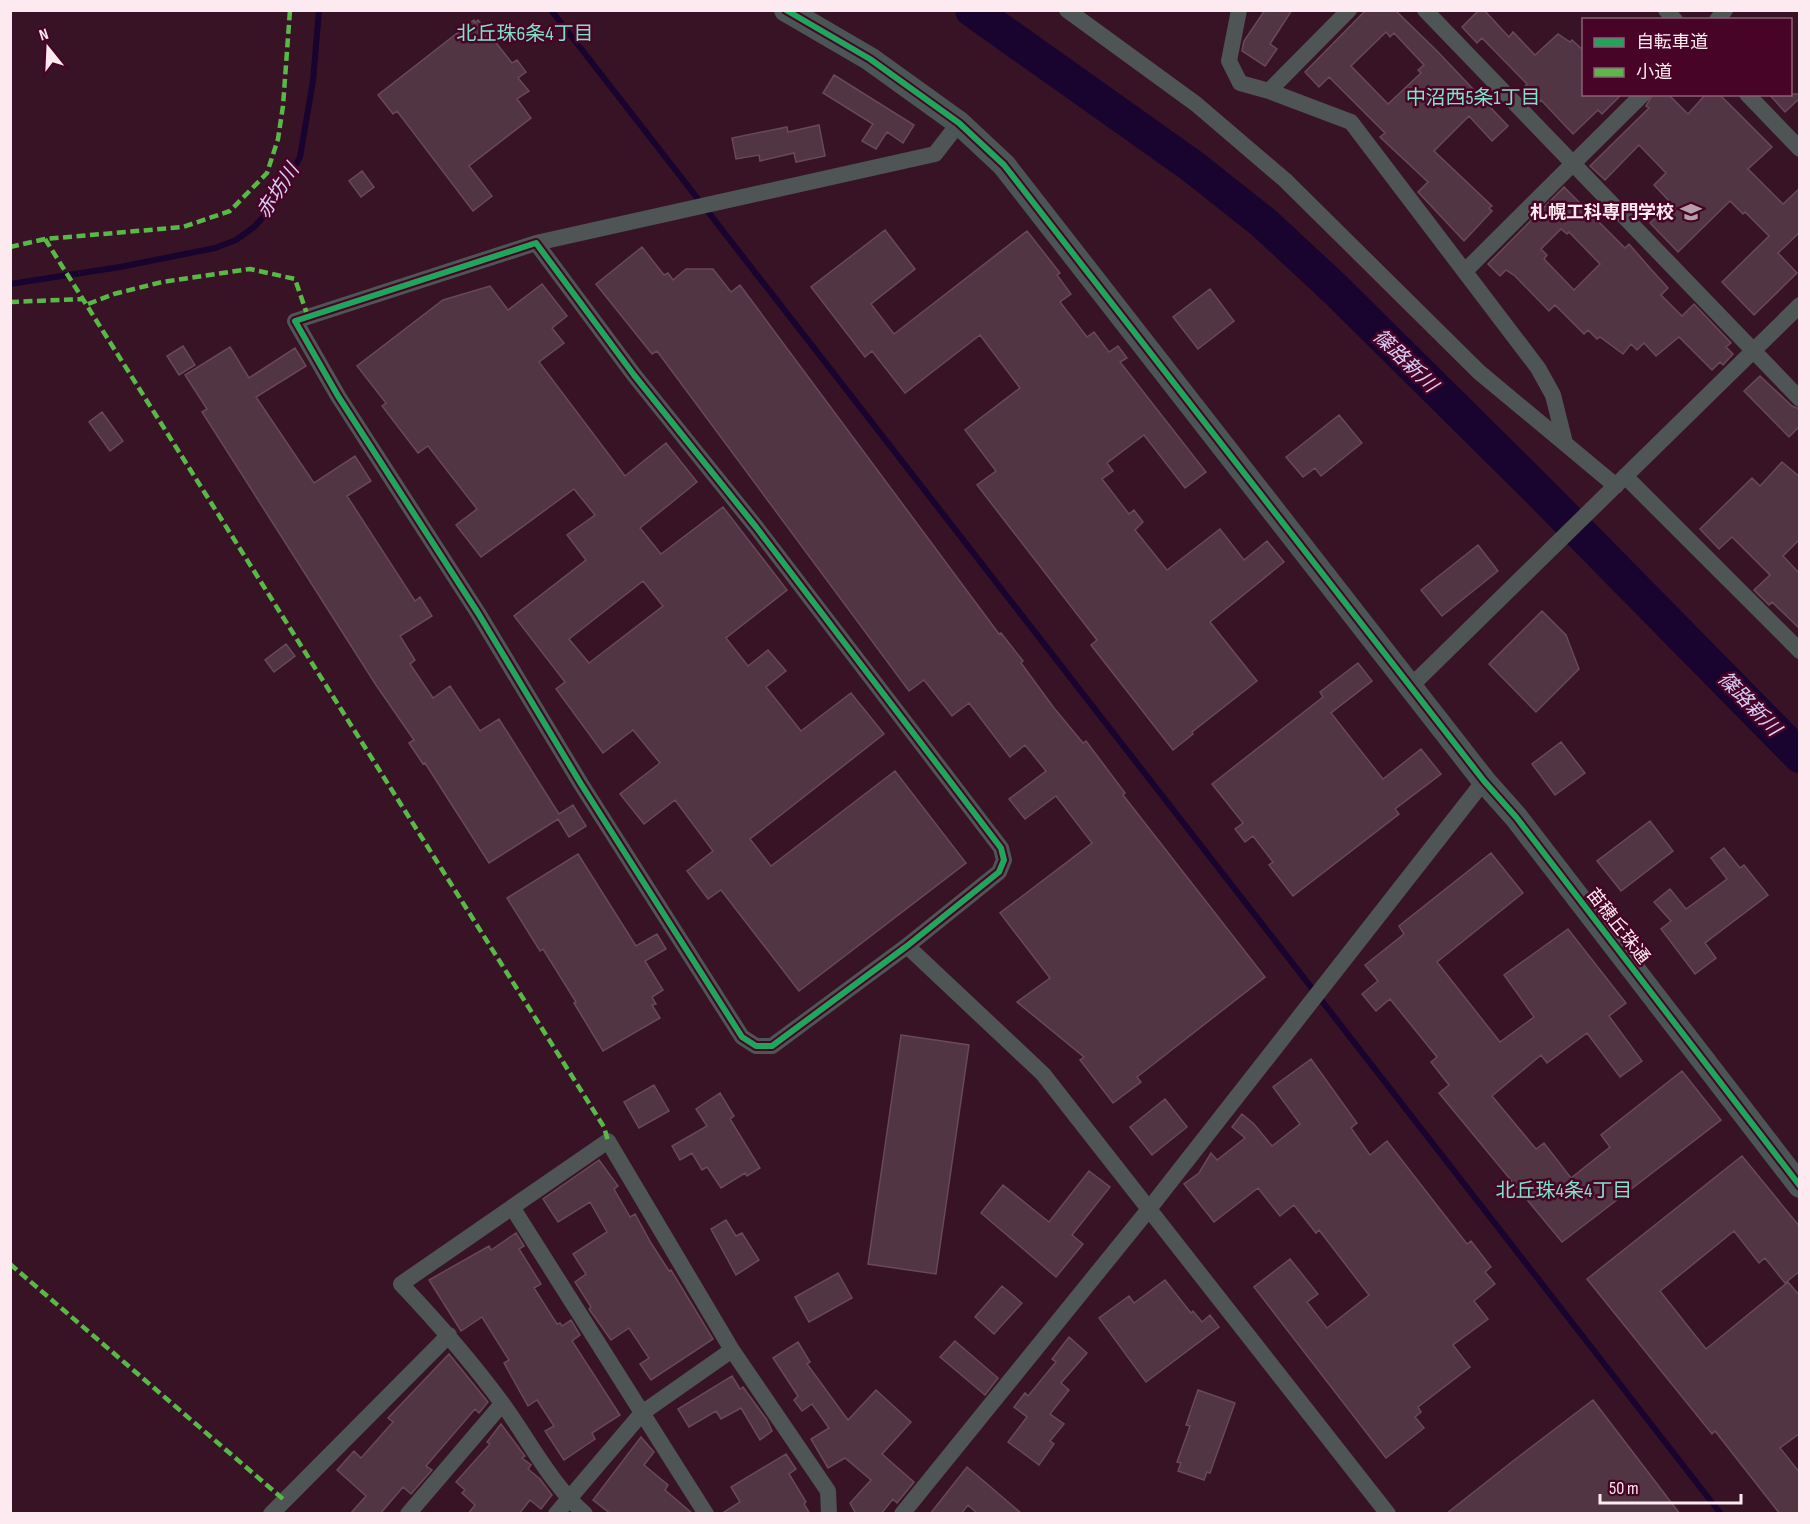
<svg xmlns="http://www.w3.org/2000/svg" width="1810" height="1524" font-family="'Sofia Sans Condensed','Noto Sans JP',sans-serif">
  <rect width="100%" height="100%" fill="#381326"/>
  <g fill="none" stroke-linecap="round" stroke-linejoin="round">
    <path stroke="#18042f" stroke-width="6" d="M551 10 1721 1514
      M10 284 120 267 215 248 236 240 254 227 270 210 300 157 313 81 319 10"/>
    <path stroke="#18042f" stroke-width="34" d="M972 10 1192 166 1264 223 1334 288 1538 490 1800 756"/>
  </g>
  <path fill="#513542" stroke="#684957" stroke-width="1.5" fill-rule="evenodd" d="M1265 10H1292L1270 44 1277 49 1265 66 1242 51 1244 41Z
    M1366 10H1395L1438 52 1508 126 1492 141 1469 116 1434 151 1492 206 1489 208 1492 211 1464 241 1418 192 1428 182 1380 137 1385 133 1329 77 1319 87 1305 72ZM1386 32 1390 37 1394 33 1424 65 1418 70 1421 73 1388 104 1351 66Z
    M1479 10H1484L1509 37 1513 32 1535 55 1558 34 1570 42 1572 40 1584 51V94H1622L1602 114 1598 110 1573 134 1541 100 1537 104 1523 89 1527 84 1482 38 1477 43 1462 27Z
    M474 20 475 23 478 20 512 63 517 60 526 72 518 78 529 91 517 99 531 118 469 166 492 196 473 211 397 111 393 114 378 95Z
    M834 75 914 125 903 143 887 132 876 149 862 141 873 124 823 93Z
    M1653 94H1668L1688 114 1706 94H1719L1772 147 1748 169 1783 204 1800 188V232L1778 253 1797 273 1754 315 1722 282 1769 236 1745 212 1743 214 1730 201 1678 252 1650 223 1671 203 1654 185 1666 173 1639 145 1605 180 1590 166 1649 108 1646 106Z
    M1769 94H1800V98L1785 112Z
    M819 125 825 156 796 162 794 153 760 161 759 155 736 159 732 138 787 127 788 132Z
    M362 171 374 187 361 197 349 181Z
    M1564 187 1625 248 1629 244 1649 267 1668 288 1661 295 1682 316 1694 304 1731 343 1726 347 1733 354 1723 365 1720 362 1712 370 1679 337 1656 356 1644 343 1637 350 1631 344 1623 354 1600 337 1597 339 1588 330 1584 334 1555 305 1549 311 1515 276 1506 270 1500 276 1488 264ZM1561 229 1567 234 1569 232 1600 264 1574 290 1544 259 1547 255 1541 249Z
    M885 230 915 269 871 304 894 334 1027 231 1060 273 1057 275 1071 294 1060 302 1087 337 1094 332 1109 352 1118 346 1127 358 1120 362 1206 472 1185 488 1144 435 1107 463 1113 471 1102 479 1129 514 1134 510 1143 522 1135 530 1167 570 1220 529 1244 560 1267 541 1284 562 1210 622 1257 681 1192 732 1193 734 1173 750 1091 645 1097 640 977 485 996 471 965 430 1020 388 980 335 905 393 872 351 865 357 811 287Z
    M642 247 664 275 668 273 673 280 686 269H713L731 292 740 285 999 634 1001 633 1023 661 1021 663 1054 708 1083 743 1086 741 1125 793 1123 795 1265 977 1137 1077 1141 1082 1113 1103 1080 1060 1084 1057 1017 1002 1050 978 1000 913 1092 843 1056 796 1025 819 1009 799 1046 771 1025 745 1010 757 969 703 952 716 924 680 909 691 657 351 652 354 596 284Z
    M542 284 567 316 552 328 564 343 539 362 625 476 666 443 697 482 640 528 661 554 723 507 787 590 726 638 748 666 768 650 786 671 766 687 801 731 851 693 884 734 750 839 771 866 895 771 966 863 799 991 721 890 708 899 687 871 713 851 675 800 644 824 620 794 660 763 633 730 603 753 556 689 565 682 514 616 586 560 567 535 595 515 574 489 481 557 456 525 477 509 428 446 418 453 382 406 386 403 357 366 443 300 490 286 508 310ZM643 581 663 606 589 663 569 639Z
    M1210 289 1234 321 1198 349 1173 317Z
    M183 346 195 365 179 375 167 356Z
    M230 347 249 378 295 348 306 366 256 397 314 483 355 456 371 481 347 496 415 601 420 597 432 616 400 636 415 660 410 664 433 698 450 686 480 731 499 719 559 814 573 805 586 826 569 837 558 819 489 863 425 763 423 764 409 743 414 740 376 685 202 412 207 409 185 375Z
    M1760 376 1792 406 1800 409V426L1789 437 1744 391Z
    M102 412 123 441 110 451 89 422Z
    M1339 415 1362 443 1321 476 1315 468 1303 477 1286 457Z
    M1782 462 1800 477V539L1783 556 1800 574V629L1772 602 1769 605 1754 590 1770 575 1732 537 1719 549 1700 529 1752 478 1760 486Z
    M1478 545 1498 571 1442 616 1421 590Z
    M1542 611 1566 635 1579 669 1536 712 1489 664Z
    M286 644 295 656 274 672 265 660Z
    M1358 663 1372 681 1331 713 1383 779 1421 749 1441 774 1395 809 1399 814 1293 896 1269 865 1273 862 1253 836 1245 842 1235 829 1243 823 1212 784 1323 697 1320 692Z
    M1561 742 1585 773 1555 795 1532 764Z
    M1650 821 1673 851 1621 891 1597 861Z
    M1724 848 1740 868 1744 865 1768 895 1705 943 1716 958 1695 974 1661 929 1671 921 1654 902 1670 889 1686 909 1727 879 1711 858Z
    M1491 853 1523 893 1437 962 1500 1042 1534 1017 1504 975 1568 929 1626 1003 1609 1016 1642 1061 1620 1077 1587 1033 1547 1063 1541 1055 1492 1096 1536 1149 1544 1143 1571 1178 1610 1147 1601 1135 1682 1071 1721 1120 1562 1242 1439 1093 1449 1085 1431 1062 1437 1057 1390 999 1376 1011 1362 994 1378 981 1365 965 1404 934 1399 926Z
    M578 854 636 946 657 934 666 949 645 961 663 990 652 997 656 1004 652 1005 660 1018 603 1051 574 1003 576 1002 543 949 540 951 507 898Z
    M901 1035 969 1045 936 1274 868 1264Z
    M1311 1059 1357 1123 1351 1128 1370 1155 1387 1141 1467 1244 1471 1241 1491 1267 1485 1272 1495 1284 1474 1301 1488 1319 1453 1345 1470 1367 1418 1407 1421 1412 1415 1417 1424 1428 1386 1458 1254 1287 1290 1259 1318 1294 1307 1302 1327 1328 1369 1295 1319 1230 1316 1233 1294 1205 1280 1216 1258 1188 1214 1222 1184 1184 1199 1173 1211 1153 1217 1160 1245 1138 1232 1127 1242 1114 1254 1124 1272 1146 1300 1124 1273 1087Z
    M654 1085 669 1111 639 1128 624 1102Z
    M720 1093 734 1116 730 1119 760 1168 747 1176 745 1173 721 1188 707 1167 702 1170 692 1153 680 1160 672 1146 707 1126 696 1109Z
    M1165 1099 1187 1127 1152 1155 1130 1127Z
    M1742 1156 1800 1227V1271L1785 1283 1765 1258 1759 1263 1734 1231 1660 1291 1706 1349 1788 1282 1800 1296V1433L1780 1448 1800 1473V1514H1780L1715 1431 1712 1434 1587 1279Z
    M599 1160 618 1186 614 1189 630 1217 635 1214 651 1243 669 1271 671 1270 713 1339 651 1380 640 1364 649 1358 629 1328 611 1340 589 1309 591 1307 575 1282 586 1274 573 1254 607 1232 590 1202 558 1222 543 1199Z
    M1089 1171 1110 1187 1072 1235 1083 1244 1056 1277 981 1213 1003 1185 1049 1222Z
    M726 1220 736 1236 742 1233 759 1260 736 1275 711 1229Z
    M516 1233 524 1246 519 1249 541 1284 534 1288 557 1324 560 1323 562 1326 571 1320 580 1335 572 1341 620 1415 592 1433 595 1439 564 1460 545 1431 554 1426 537 1400 528 1406 504 1363 509 1360 482 1317 461 1331 429 1280 489 1246 491 1250Z
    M838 1273 852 1298 809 1322 795 1297Z
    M1165 1280 1191 1313 1193 1311 1202 1322 1210 1315 1219 1327 1146 1382 1099 1318 1129 1296 1134 1303Z
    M1002 1286 1022 1303 994 1334 975 1317Z
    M1069 1337 1087 1353 1061 1383 1069 1390 1050 1414 1064 1424 1050 1441 1054 1444 1039 1465 1008 1442 1027 1417 1014 1407 1025 1393 1028 1396 1056 1362 1052 1359Z
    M955 1341 998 1378 985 1395 940 1357Z
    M798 1342 810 1362 807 1364 848 1420 876 1390 911 1422 882 1454 914 1482 897 1503 893 1499 881 1514H856L850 1503 871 1480 845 1458 828 1468 811 1439 829 1428 812 1404 802 1411 794 1400 798 1396 773 1358Z
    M449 1354 488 1402 479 1413 475 1409 426 1466 432 1470 411 1494 403 1487 380 1514H350L366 1496 337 1470 354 1451 361 1458 393 1422 388 1418Z
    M732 1376 740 1389 743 1387 767 1420 772 1431 760 1440 741 1408 721 1419 716 1411 689 1427 678 1409Z
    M1198 1390 1235 1403 1210 1473 1207 1472 1204 1480 1178 1471 1181 1463 1177 1462 1190 1426 1186 1425Z
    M1593 1400 1680 1514H1446L1513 1461Z
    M501 1424 525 1456 522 1458 531 1465 528 1469 540 1479 552 1495 541 1509 530 1500 519 1514H468L475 1505 462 1493 465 1490 456 1482 490 1444 487 1442Z
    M641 1437 654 1452 644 1465 668 1485 665 1490 693 1514H611L593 1500Z
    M786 1454 796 1469 789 1474 806 1502 804 1504 810 1514H721L740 1502 731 1487Z
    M967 1467 986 1483 1022 1514H978L968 1505 961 1514H930Z"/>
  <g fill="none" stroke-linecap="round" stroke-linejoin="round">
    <path stroke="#4f5554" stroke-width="16" d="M1067 10 1196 104 1285 180 1479 372 1616 486
      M1239 10 1229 61 1240 83 1269 91 1351 122 1538 368 1553 395 1565 443
      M1425 10 1800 399
      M1666 10 1675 20
      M1717 20 1725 10
      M1269 91 1349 10
      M1747 94 1800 149
      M536 243 634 375 756 527 1001 848 1004 860 999 872 907 946 772 1046H756L742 1037 581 784 478 613 338 396 295 321Z
      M536 243 935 154 959 123
      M1465 271 1643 94
      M1625 476 1800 651
      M1411 686 1800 305
      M907 946 1043 1074 1388 1514
      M512 1207 706 1514
      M271 1514 449 1335
      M408 1514 502 1404
      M556 1514 642 1413 732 1350
      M585 1514C550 1483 529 1440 502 1403 471 1361 437 1322 401 1284L608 1141 732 1350 828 1491 829 1514
      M902 1514 1149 1209 1484 781"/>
    <path stroke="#4c5555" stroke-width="24" d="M786 10 870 59 959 123 1004 165 1484 781 1516 817 1800 1186"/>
    <path stroke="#58b947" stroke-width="4.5" stroke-dasharray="9 4.5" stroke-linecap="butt" d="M45 239 604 1127 608 1141
      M10 247 45 239 183 227 230 211 267 173 278 139 283 106 290 10
      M10 302 84 299
      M88 304 114 294 162 282 250 269 295 279 308 317
      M10 1264 283 1499"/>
    <defs>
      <path id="cycleway" d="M786 10 870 59 959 123 1004 165 1484 781 1516 817 1800 1186
        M536 243 634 375 756 527 1001 848 1004 860 999 872 907 946 772 1046H756L742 1037 581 784 478 613 338 396 295 321Z"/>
    </defs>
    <use href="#cycleway" stroke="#470426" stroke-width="10"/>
    <use href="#cycleway" stroke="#20a55d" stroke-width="6"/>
  </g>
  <defs>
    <symbol id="university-bare" viewBox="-9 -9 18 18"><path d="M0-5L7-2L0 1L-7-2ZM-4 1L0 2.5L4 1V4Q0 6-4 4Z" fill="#b79fa9" stroke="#470426" stroke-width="2.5" paint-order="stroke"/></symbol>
  </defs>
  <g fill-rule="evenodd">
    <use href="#university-bare" x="1676" y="197" width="30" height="30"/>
  </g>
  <g text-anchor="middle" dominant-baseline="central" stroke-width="5" stroke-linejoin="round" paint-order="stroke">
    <g font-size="18" font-weight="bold" fill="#fceaf0" stroke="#470426" text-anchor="end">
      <text x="1674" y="212">札幌工科専門学校</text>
    </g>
    <g font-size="18" fill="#fceaf0" stroke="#470426">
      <text transform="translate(1618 926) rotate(52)">苗穂丘珠通</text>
    </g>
    <g font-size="20" fill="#7fe2c9" stroke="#470426">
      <text x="525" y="34">北丘珠6条4丁目</text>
      <text x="1473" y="98">中沼西5条1丁目</text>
      <text x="1564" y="1191">北丘珠4条4丁目</text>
    </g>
    <g font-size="20" font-style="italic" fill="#d8cef6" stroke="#470426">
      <text transform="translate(278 191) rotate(-57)">赤坊川</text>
      <text transform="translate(1405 361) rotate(44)">篠路新川</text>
      <text transform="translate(1749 704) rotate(46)">篠路新川</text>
    </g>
  </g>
  <rect width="1810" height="1524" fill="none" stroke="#fceaf0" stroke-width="24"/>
  <rect x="1582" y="18" width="210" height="78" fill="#470426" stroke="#8f6077" stroke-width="1.5"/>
  <rect x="1594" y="38" width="30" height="9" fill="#20a55d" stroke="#8f6077" stroke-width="1.5"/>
  <text x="1636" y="48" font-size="18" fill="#fceaf0">自転車道</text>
  <rect x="1594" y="68" width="30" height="9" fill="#58b947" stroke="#8f6077" stroke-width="1.5"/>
  <text x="1636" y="78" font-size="18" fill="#fceaf0">小道</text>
  <g transform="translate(48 48) rotate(342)" stroke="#470426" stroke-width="4.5" paint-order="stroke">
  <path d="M0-4.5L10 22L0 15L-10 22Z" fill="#fceaf0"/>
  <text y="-9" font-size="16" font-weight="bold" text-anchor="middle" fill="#fceaf0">N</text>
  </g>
  <path d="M1600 1494v9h141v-9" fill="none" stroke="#fceaf0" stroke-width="3"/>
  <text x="1609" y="1494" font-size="18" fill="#fceaf0" stroke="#470426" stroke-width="4.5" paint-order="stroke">50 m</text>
</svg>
